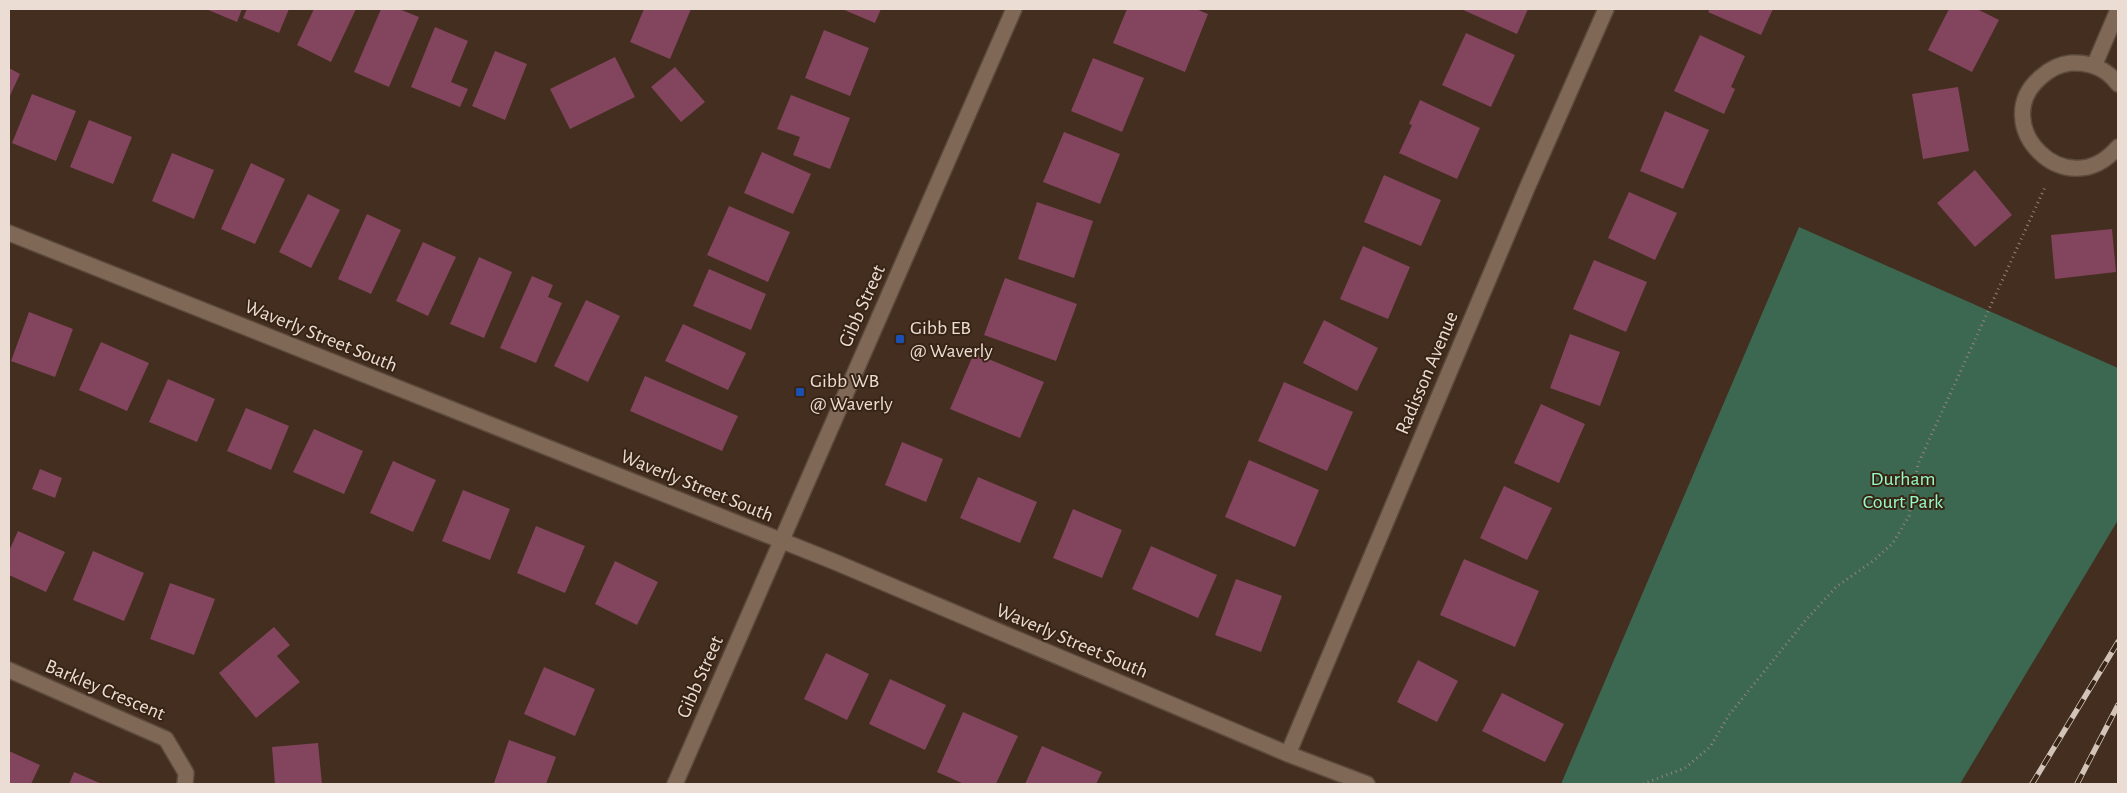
<svg xmlns="http://www.w3.org/2000/svg" width="2127" height="793" font-family="'Alegreya Sans',sans-serif">
  <rect width="100%" height="100%" fill="#432e1f"/>
  <path fill="#3c6851" d="M1799 227 2118 368V520L1960 784H1561Z"/>
  <path fill="#83445e" d="M206 9H242L237 22Z
    M247 9H289L279 33 243 18Z
    M314 9H356L331 62 297 45Z
    M381 9H399L419 17 389 87 354 72Z
    M644 9H691L670 59 630 42Z
    M842 9H881L875 23Z
    M1127 9H1196L1208 14 1185 72 1113 43Z
    M1461 9H1528L1517 34Z
    M1710 9H1773L1761 35 1708 12Z
    M1949 9H1977L1999 20 1972 72 1928 50Z
    M435 27 468 41 451 82 468 89 460 107 411 87Z
    M824 30 869 48 850 96 805 78Z
    M1466 33 1515 55 1491 107 1442 85Z
    M1700 35 1745 56 1731 87 1735 89 1724 114 1674 91Z
    M495 51 527 64 505 120 472 106Z
    M615 57 635 97 570 129 550 89Z
    M1093 58 1144 78 1122 132 1071 111Z
    M675 67 705 102 681 122 651 87Z
    M9 68 20 74 9 98Z
    M1958 87 1969 151 1923 159 1912 94Z
    M32 94 76 111 56 161 12 143Z
    M791 95 850 118 830 169 793 155 800 137 777 129Z
    M1420 100 1480 128 1457 179 1399 153 1412 125 1409 124Z
    M1665 111 1709 130 1683 189 1640 171Z
    M89 120 132 137 113 184 70 167Z
    M1064 132 1120 154 1100 204 1043 182Z
    M762 152 811 174 793 214 744 193Z
    M172 153 214 170 194 219 152 201Z
    M251 163 285 179 255 244 221 229Z
    M1975 170 2012 215 1975 247 1937 203Z
    M1384 175 1441 200 1421 246 1364 222Z
    M1629 192 1677 213 1655 260 1608 238Z
    M308 194 340 210 311 268 279 252Z
    M1037 202 1093 221 1074 278 1018 259Z
    M729 206 790 232 768 282 707 255Z
    M367 214 401 230 371 294 338 279Z
    M2112 229 2116 272 2055 279 2051 235Z
    M423 242 456 257 428 316 396 301Z
    M1363 246 1410 267 1388 319 1340 299Z
    M479 257 512 272 484 338 450 324Z
    M1594 260 1647 282 1626 332 1573 309Z
    M709 269 766 294 751 330 693 306Z
    M532 276 553 285 548 297 562 303 536 363 500 348Z
    M1005 278 1077 304 1056 361 984 335Z
    M586 300 620 316 588 382 554 366Z
    M29 312 73 329 55 377 11 361Z
    M1324 320 1378 348 1357 391 1303 363Z
    M683 324 746 353 728 390 665 361Z
    M1570 334 1620 352 1600 406 1550 388Z
    M101 342 149 363 127 411 79 390Z
    M974 353 1044 382 1020 438 950 409Z
    M645 376 738 416 722 451 630 411Z
    M168 379 215 399 197 442 149 422Z
    M1284 382 1353 412 1327 471 1258 441Z
    M1541 404 1585 424 1559 483 1514 463Z
    M246 408 289 426 271 470 227 451Z
    M314 429 363 451 344 494 293 472Z
    M902 442 943 459 926 502 885 485Z
    M1249 460 1319 490 1295 547 1225 517Z
    M393 461 436 480 413 532 370 513Z
    M40 469 62 478 55 498 32 489Z
    M978 477 1037 502 1020 543 960 518Z
    M1504 486 1552 508 1527 560 1480 538Z
    M463 490 510 509 490 560 442 541Z
    M1073 509 1122 530 1102 578 1053 558Z
    M536 526 585 546 565 593 517 573Z
    M18 531 65 552 46 592 9 575V551Z
    M1151 546 1217 575 1198 618 1132 589Z
    M93 551 144 573 124 621 73 600Z
    M1464 559 1539 591 1515 647 1440 615Z
    M615 561 658 582 637 625 595 604Z
    M1236 579 1282 596 1261 652 1215 635Z
    M170 583 215 599 194 655 150 639Z
    M274 627 290 645 277 656 300 682 256 718 219 673Z
    M826 653 869 674 847 720 804 699Z
    M1418 660 1458 681 1437 722 1397 702Z
    M544 667 595 689 575 736 524 714Z
    M890 679 946 705 925 750 869 724Z
    M1502 693 1564 724 1545 762 1482 731Z
    M963 712 1018 736 996 784H964L937 772Z
    M509 740 556 757 546 784 494 783Z
    M318 743 322 784H275L272 747Z
    M1042 746 1102 772 1096 784H1025Z
    M9 751 40 765 31 784H9Z
    M74 772 102 784H69Z"/>
  <g fill="none" stroke-linecap="round" stroke-linejoin="round">
    <defs>
      <path id="street" d="M2094 66 2118 10
        M2118 84C2107 69 2090 62 2071 63 2060 64 2050 69 2041 77 1986 123 2066 208 2118 147
        M9 233 835 562 1288 754 1367 784
        M9 670 166 739 186 773 185 784
        M1288 754 1527 188 1606 9"/>
      <path id="secondary" d="M675 784 1014 9"/>
    </defs>
    <use href="#street" stroke="#5b4a3c" stroke-width="18"/>
    <use href="#secondary" stroke="#5b4a3c" stroke-width="18"/>
    <path stroke="#958377" stroke-width="3" stroke-dasharray="1 4" stroke-linecap="butt" d="M1643 784 1685 768 1710 747 1729 715 1805 621 1836 587 1873 561 1893 543 1909 516 1918 464 2046 185"/>
    <use href="#street" stroke="#806857" stroke-width="15"/>
    <use href="#secondary" stroke="#806857" stroke-width="15"/>
    <defs>
      <path id="rail" d="M2032 784 2118 642
        M2077 784 2118 705"/>
    </defs>
    <use href="#rail" stroke="#d2c3b9" stroke-width="5.5"/>
    <use href="#rail" stroke="#382415" stroke-width="4" stroke-dasharray="11" stroke-linecap="butt"/>
  </g>
  <g fill="#1a4fb4" stroke="#382415" stroke-width="2">
    <rect x="895" y="334" width="10" height="10" rx="2.5"/>
    <rect x="795" y="387" width="10" height="10" rx="2.5"/>
  </g>
  <g text-anchor="middle" dominant-baseline="central" stroke-width="4" stroke-linejoin="round" paint-order="stroke">
    <g font-size="20" fill="#ebddd4" stroke="#382415">
      <text transform="translate(862 306) rotate(-66)">Gibb Street</text>
      <text transform="translate(321 336) rotate(22)">Waverly Street South</text>
      <text transform="translate(1427 373) rotate(-67)">Radisson Avenue</text>
      <text transform="translate(697 486) rotate(22)">Waverly Street South</text>
      <text transform="translate(1072 641) rotate(23)">Waverly Street South</text>
      <text transform="translate(700 677) rotate(-66)">Gibb Street</text>
      <text transform="translate(105 690) rotate(23)">Barkley Crescent</text>
    </g>
    <g font-size="20" fill="#ebddd4" stroke="#382415" text-anchor="start">
      <text x="910" y="328">Gibb EB<tspan x="910" dy="23">@ Waverly</tspan></text>
      <text x="810" y="381">Gibb WB<tspan x="810" dy="23">@ Waverly</tspan></text>
    </g>
    <g font-size="20" fill="#95fbc6" stroke="#382415">
      <text x="1903" y="479">Durham<tspan x="1903" dy="23">Court Park</tspan></text>
    </g>
  </g>
  <rect width="2127" height="793" fill="none" stroke="#ebddd4" stroke-width="20"/>
</svg>
